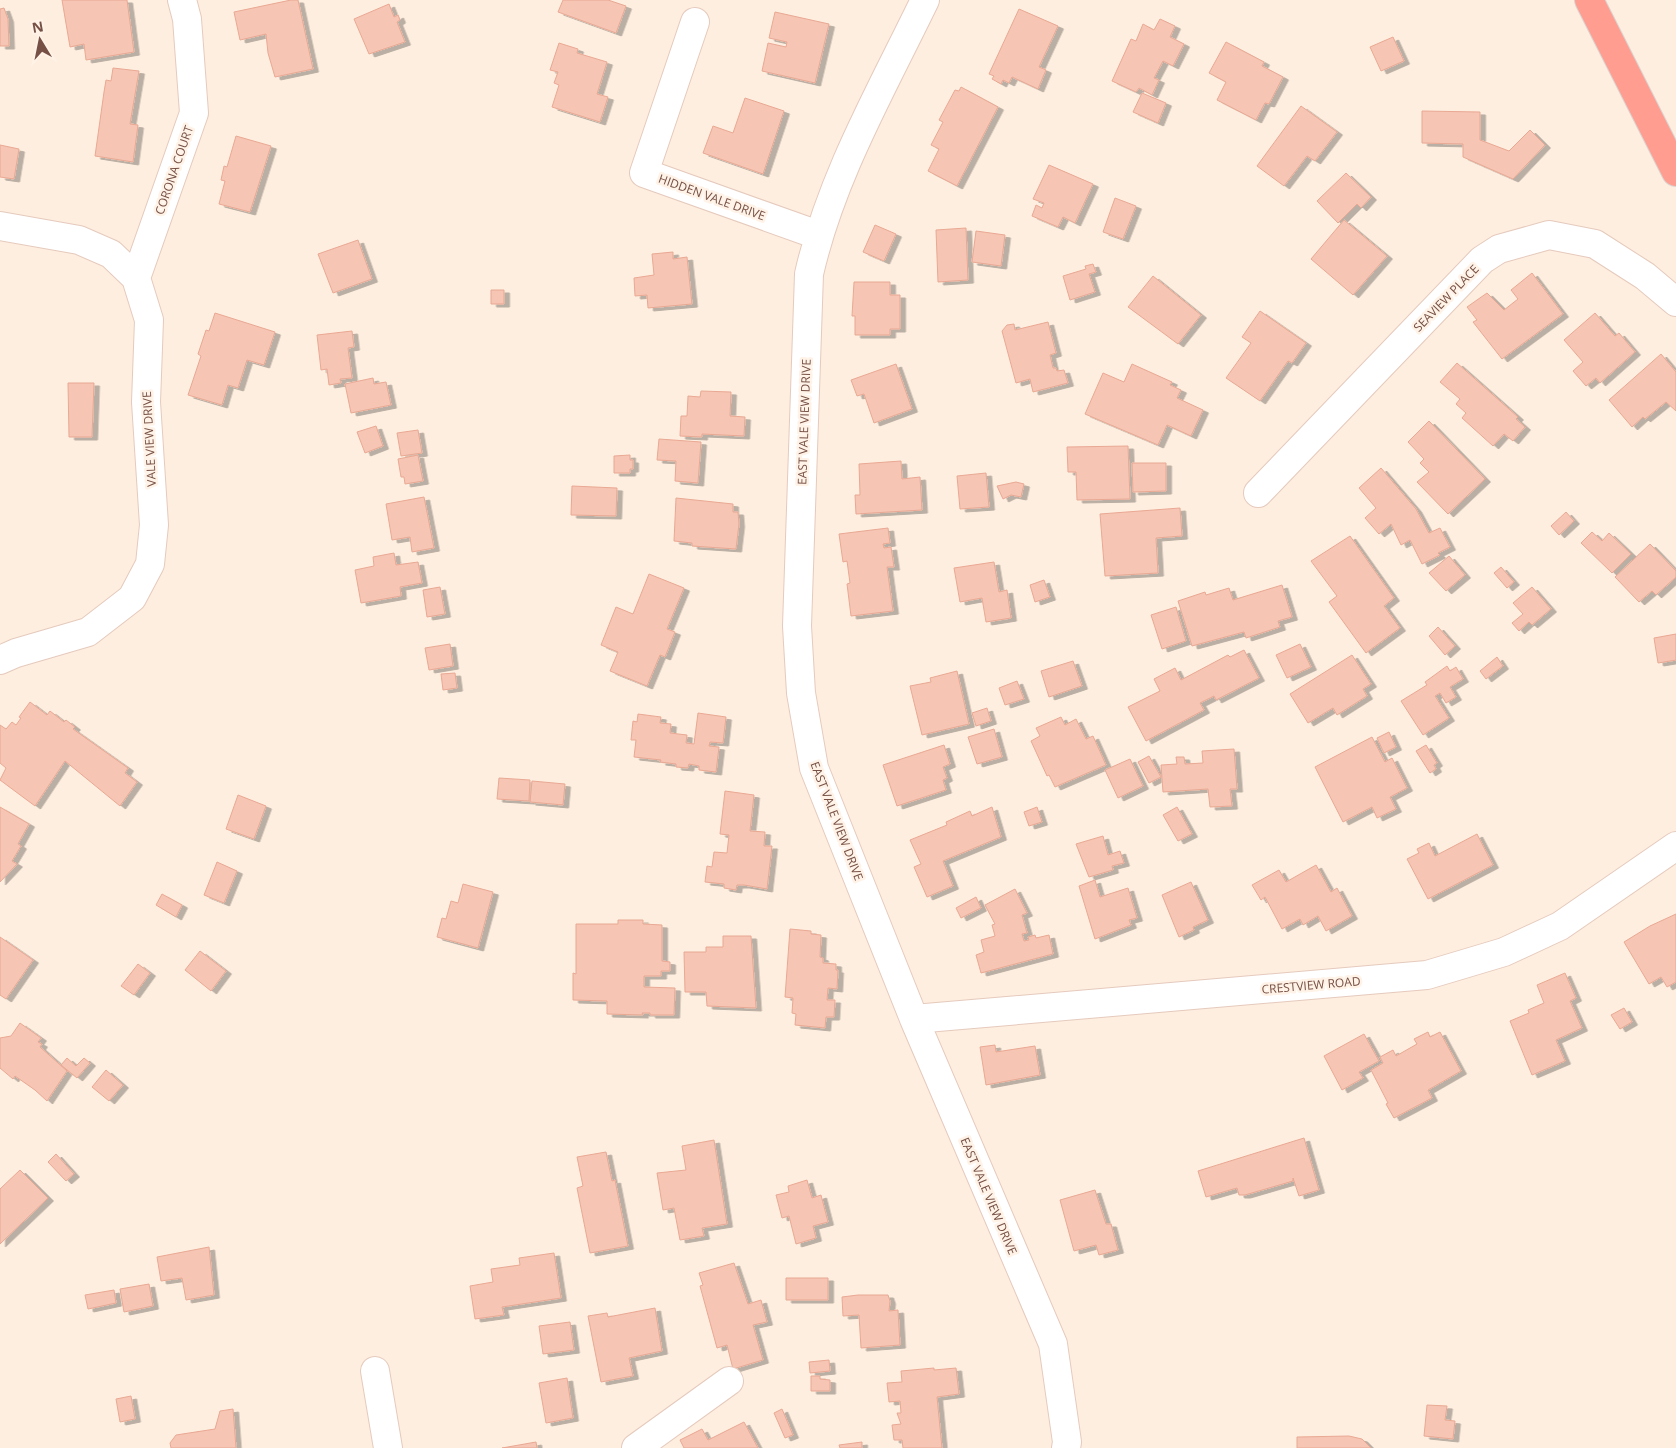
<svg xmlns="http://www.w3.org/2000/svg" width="1676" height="1448" font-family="'Open Sans',sans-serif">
  <defs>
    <filter id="shadow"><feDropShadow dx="5.5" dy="3" stdDeviation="0" flood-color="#0004"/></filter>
  </defs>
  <rect width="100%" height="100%" fill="#feeedf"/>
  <path fill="#f6c5b4" stroke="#e9a893" filter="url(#shadow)" d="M62 0H127L134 52 86 60 84 44 70 47Z
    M291 0H298L313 69 275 77 268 53 266 34 240 40 234 12Z
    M563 0H608L626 6 616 33 558 12Z
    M389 4 394 17 398 15 400 20 397 22 405 42 369 54 354 19Z
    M4 8 8 19 9 46H0V9Z
    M1019 9 1058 26 1039 67 1046 70 1038 89 1012 77 1009 83 1003 80 1001 84 992 79 994 76 989 74Z
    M775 12 829 24 815 83 762 71 768 43 786 47 787 42 769 38Z
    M1160 19 1175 26 1170 37 1184 44 1173 66 1163 61 1154 78 1159 80 1152 95 1139 88 1136 92 1112 81 1131 39 1136 41 1143 24 1154 30Z
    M1393 37 1404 61 1381 71 1370 47Z
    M1226 42 1264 62 1262 66 1283 77 1269 104 1265 103 1256 120 1217 100 1226 82 1209 73Z
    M559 43 578 49 577 53 607 62 597 94 608 97 600 122 552 107 559 85 554 83 558 72 550 70Z
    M113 68 139 71 130 124 138 125 133 162 95 156 104 92 106 80 111 81Z
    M961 87 998 107 957 186 928 171 939 149 931 145 943 122 939 120 955 90 959 91Z
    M1142 93 1166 103 1158 123 1133 112Z
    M745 98 784 111 763 174 703 153 713 126 733 133Z
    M1301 106 1337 132 1315 161 1307 156 1284 186 1257 166Z
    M1422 111 1480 112V140L1509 151 1530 130 1545 145 1513 179 1463 157V144L1422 143Z
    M236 136 271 146 250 212 219 204 225 181 221 180 224 166 227 167Z
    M0 145 19 149 14 179 0 177Z
    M1049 165 1093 184 1075 223 1063 217 1058 227 1032 216 1036 205 1042 208 1044 203 1033 199Z
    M1346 173 1371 197 1361 208 1357 204 1338 223 1317 201Z
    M1115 198 1136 206 1123 239 1103 232Z
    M1344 220 1387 256 1353 295 1311 259Z
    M875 225 896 234 884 261 863 252Z
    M966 228 968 280 938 282 936 230Z
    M976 231 1005 235 1001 266 972 262Z
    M358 240 372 279 333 293 318 254Z
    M673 252V259L687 257 692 304 648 308 647 295 635 296 634 278 654 275 652 254Z
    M1093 264 1096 272 1089 274 1095 292 1070 300 1063 276 1086 269 1085 266Z
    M1532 273 1563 314 1502 359 1473 322 1477 320 1467 307 1487 293 1504 310 1518 299 1511 290Z
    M1153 276 1201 315 1178 344 1128 307Z
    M854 282H890V295H900V329H890V335H855V316H852Z
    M491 290H504V304H491Z
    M1260 311 1306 343 1292 363 1288 361 1260 401 1226 378 1251 343 1242 337Z
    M215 313 275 332 264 365 247 360 238 388 228 385 222 405 188 395 201 356 198 354 206 330 209 331Z
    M1595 313 1615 336 1619 333 1635 352 1600 383 1596 378 1586 386 1573 371 1583 362 1564 340Z
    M1048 322 1056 353 1050 355 1053 368H1056L1057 371 1064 370 1068 383 1033 392 1030 379 1016 383 1002 331 1007 325 1014 324 1015 330Z
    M352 331 354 347 348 348 352 378 340 379 341 383 329 385 327 369 321 370 317 335Z
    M1661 354 1676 372V411L1666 402 1645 419 1643 417 1632 427 1609 400Z
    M1457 363 1518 417 1516 419 1525 427 1513 441 1504 434 1493 446 1462 418 1466 413 1456 404 1460 399 1440 382Z
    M896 364 912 409 874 423 864 394 857 396 851 380Z
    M1132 364 1172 382 1170 385 1181 390 1177 398 1203 410 1191 436 1167 425 1158 445 1085 414 1103 373 1124 382Z
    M373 378 374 384 386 382 391 405 351 413 345 384Z
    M68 383H94L92 437H69Z
    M701 391 731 392 730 416 745 417 744 436 702 434V437L680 436 681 416H687L688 396 700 397Z
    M1429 421 1485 479 1448 514 1417 482 1429 472 1420 463 1424 459 1408 442Z
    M376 426 383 446 365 453 357 432Z
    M418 430 422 453 401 456 397 433Z
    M659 439 701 442 698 483 675 481 676 461 657 460Z
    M1128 446 1130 499 1077 500 1076 472H1068L1067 447Z
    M418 455 423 481 405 484 404 477H401L398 459Z
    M630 455V460H633V469H630V473H614V456Z
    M901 461 902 479 920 477 922 510 856 514 855 495H860L859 464Z
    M1132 463H1166V491L1133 492Z
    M1381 468 1416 509 1429 533 1440 528 1450 547 1438 553 1440 555 1422 564 1410 540 1401 545 1391 524 1379 534 1365 518 1376 508 1359 488Z
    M986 473 989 507 960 509 957 476Z
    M1016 482 1024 484 1021 497 1011 495 1003 499 997 486Z
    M572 486 617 488 616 516 571 515Z
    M424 497 434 548 412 552 410 537 392 540 386 504Z
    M676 498 733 504V512H738L739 524 736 549 692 546V543L674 541Z
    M1180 508 1182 536 1156 538 1158 573 1105 576 1100 514Z
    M1566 512 1574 521 1559 535 1551 526Z
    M888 528 890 543 883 544 884 548 891 547 894 567H887L893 611 851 616 847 584 850 583 847 561 843 562 839 534Z
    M1592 532 1602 541 1609 533 1631 554 1612 573 1581 543Z
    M1350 536 1394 598 1384 606 1400 628 1366 653 1329 602 1337 596 1311 561Z
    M1650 544 1676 571V577L1656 595 1652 591 1639 602 1615 577Z
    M394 553 396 565 418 562 422 583 400 587 401 596 361 603 355 570 374 566 373 557Z
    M1449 556 1465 575 1446 591 1429 573Z
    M994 562 999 592 1007 590 1011 618 986 622 982 598 960 602 954 568Z
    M1501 567 1514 582 1507 588 1494 573Z
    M649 574 684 588 667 629 675 632 665 657 660 655 647 686 610 671 618 652 601 645 616 607 633 614Z
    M1044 580 1050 597 1035 602 1030 585Z
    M1282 585 1292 617 1278 621 1280 627 1246 638 1244 632 1192 646 1178 601 1205 592 1206 595 1229 588 1233 600Z
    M440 587 445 614 427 617 423 590Z
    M1532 587 1551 609 1532 625 1529 622 1519 631 1512 623 1523 614 1513 603Z
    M1176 607 1186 641 1162 649 1151 615Z
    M1438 627 1455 646 1445 655 1429 636Z
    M1676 634V660L1658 663 1654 638Z
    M450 644 453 666 429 670 425 648Z
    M1300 644 1311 667 1287 678 1276 655Z
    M1244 650 1259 678 1216 700 1214 696 1200 703 1204 710 1146 741 1128 707 1160 691 1154 679 1175 668 1181 680 1228 655 1230 657Z
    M1352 655 1371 684 1363 689 1367 696 1337 715 1333 708 1308 723 1290 694Z
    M1497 657 1503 666 1486 679 1480 671Z
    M1073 661 1082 686 1049 697 1041 671Z
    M1447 666 1450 671 1456 667 1463 679 1450 687 1456 697 1446 703 1440 693 1435 696 1449 718 1423 735 1401 701 1427 685 1425 682Z
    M957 671 969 724 922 735 910 686 931 682 930 678Z
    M455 673 457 688 443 690 441 674Z
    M1017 681 1024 699 1005 705 999 688Z
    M30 702 47 715 50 711 64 722 66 720 75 727 73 729 128 768 125 773 137 782 120 806 65 761 35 806 0 780 6 768 0 763V725L6 729 12 722 16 725 21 718 19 717Z
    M987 708 991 721 976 726 972 713Z
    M698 713 726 717 723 743 710 742 709 746 719 747 716 772 699 770V766L689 764 688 768 676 767V764L660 762 661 760 634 757 636 740H631L633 721 637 722 638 714 661 717 660 723 671 724 670 733 687 735 686 743 694 744Z
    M1061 717 1065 725 1076 719 1086 739 1093 736 1106 765 1055 787 1049 775 1047 776 1031 741 1040 736 1036 728Z
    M994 729 1002 757 977 764 968 737Z
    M1389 732 1396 747 1384 753 1377 738Z
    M1372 737 1385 762 1392 758 1407 788 1390 797 1396 809 1377 818 1372 807 1343 822 1315 767Z
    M944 745 950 764 943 767 947 778 943 780 946 790 897 806 883 765Z
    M1426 745 1437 763 1434 765 1436 769 1430 773 1416 751Z
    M1234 749 1237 789H1230L1232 806 1210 807 1208 789 1163 792 1161 765 1177 764 1176 757H1184L1185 764 1203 763 1202 751Z
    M1149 756 1161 777 1149 783 1138 762Z
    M1130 759 1143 786 1118 798 1105 770Z
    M499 778 530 780 529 801 497 799Z
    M532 781 565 784 563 805 530 802Z
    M725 791 754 795 750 831 765 832 764 846H772L767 889 744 885H737L736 890 724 888V884L705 882 707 866 712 867 714 852 727 853 729 835 720 834Z
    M238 795 266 806 254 839 226 829Z
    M0 807 29 824 18 844 21 846 12 861 17 864 0 882Z
    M992 807 1001 837 943 861 953 886 927 897 914 867 921 864 910 840 947 825 946 822 970 811 972 816Z
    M1037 807 1042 822 1029 826 1024 812Z
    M1177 807 1192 834 1178 841 1163 815Z
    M1477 834 1493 865 1428 899 1407 859 1419 853 1417 849 1429 843 1435 856Z
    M1103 836 1108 855 1120 851 1124 863 1112 866 1113 870 1089 877 1076 844Z
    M217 862 237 871 224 903 204 895Z
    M1316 865 1331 892 1337 888 1352 916 1326 931 1318 916 1303 925 1300 919 1282 929 1265 897 1261 900 1252 885 1279 870 1286 882Z
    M1095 880 1100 897 1128 888 1137 918 1129 920 1131 925 1095 939 1079 886Z
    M1191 882 1208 920 1193 927 1194 930 1179 937 1162 895Z
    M463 884 493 892 478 948 437 937 442 918 446 919 451 901 458 903Z
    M1015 889 1027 913 1022 915 1027 933 1022 934 1024 941 1029 940 1028 937 1035 935 1036 938 1049 935 1053 954 981 973 976 955 984 952 981 940 995 936 992 925 995 924 985 905Z
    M162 894 182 905 176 917 156 905Z
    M976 897 981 908 961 918 956 908Z
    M1676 914V982L1667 987 1661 977 1649 984 1624 942 1650 926Z
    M618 920H643V924L662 925V961L670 962V971H661V976H644V987L675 988 674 1015H650V1013H642L643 1015 607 1014V1001L573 1000V973L576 974V924H618Z
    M790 929 811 931V934L821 935 820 957 823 958V963L836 964V970H838L837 989 828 988 827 1000H835L834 1017H826L825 1028 795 1025 796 1014 792 1013 793 998 785 997Z
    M723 936H751L756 1008 707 1006 706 992H685L684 952H706V947H723Z
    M0 937 33 960 6 999 0 995Z
    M200 951 226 971 211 991 185 970Z
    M138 964 150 973 134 995 121 986Z
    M1565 973 1576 998 1570 1001 1582 1028 1556 1040 1565 1061 1532 1075 1510 1021 1529 1013 1528 1010 1544 1003 1537 985Z
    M1624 1008 1632 1022 1620 1029 1611 1015Z
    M20 1023 41 1038 38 1042 42 1044 40 1047 67 1071 47 1101 35 1090 15 1076 13 1079 0 1068V1038L11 1036Z
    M1428 1032 1430 1037 1440 1032 1461 1071 1428 1090 1432 1098 1394 1118 1386 1104 1388 1103 1371 1070 1383 1063 1380 1057 1393 1050 1396 1056 1417 1044 1414 1039Z
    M1364 1034 1379 1061 1359 1072 1363 1078 1342 1090 1324 1056Z
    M995 1045 996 1052 1035 1046 1040 1075 986 1085 980 1047Z
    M67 1058 76 1066 84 1058 90 1063 77 1078 61 1065Z
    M106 1070 123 1085 109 1101 92 1087Z
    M1304 1138 1319 1190 1299 1196 1293 1178V1181L1245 1195H1239L1237 1188 1206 1197 1198 1171Z
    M714 1140 727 1224 702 1228 704 1236 680 1240 674 1208 663 1210 657 1173 686 1170 682 1146Z
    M606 1152 612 1181 615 1180 628 1246 590 1253 577 1188 583 1186 577 1157Z
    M56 1154 74 1174 66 1181 48 1162Z
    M20 1170 48 1198 0 1244V1189Z
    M807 1180 812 1198 821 1195 828 1222 813 1226 816 1238 796 1244 789 1216 782 1218 776 1195 789 1192 788 1186Z
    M1095 1190 1106 1224H1111L1118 1250 1099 1255 1096 1245 1074 1251 1060 1200Z
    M209 1247 214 1295 186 1300 182 1278 161 1281 157 1257Z
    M554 1253 561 1298 502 1307 504 1315 475 1319 470 1286 493 1282 491 1269 520 1265 519 1258Z
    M734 1263 748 1304 761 1300 767 1322 753 1325 763 1360 733 1369 727 1345 717 1348 700 1286 703 1285 699 1273Z
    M786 1278H828V1300H786Z
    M149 1284 153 1306 124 1312 120 1289Z
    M114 1290 116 1303 88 1309 85 1295Z
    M858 1295H888L890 1301 889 1311 898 1310 900 1345 861 1348 859 1315 843 1316 842 1297Z
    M655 1308 662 1351 629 1358 633 1376 601 1382 588 1316 607 1313 608 1317Z
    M570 1322 574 1350 543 1354 539 1326Z
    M829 1360 830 1371 810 1373 809 1362Z
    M934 1368V1370L956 1368 959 1394 937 1397 942 1448H903L902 1440H894L892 1425 901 1424 897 1413H901L900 1401 889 1402 887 1383 902 1382 901 1371Z
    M811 1376H820V1379L830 1380V1391H811Z
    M567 1378 573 1418 546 1423 539 1383Z
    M131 1396 135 1419 120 1422 116 1399Z
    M1427 1405 1447 1406 1445 1420 1455 1421 1453 1439 1424 1436Z
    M233 1409 236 1448H171L170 1443 176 1435 215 1429 220 1411Z
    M782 1409 793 1435 785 1438 774 1413Z
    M744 1422 758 1448H684L680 1440 702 1429 708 1440Z
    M1349 1436 1362 1439 1371 1448H1297V1437Z
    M536 1442 537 1448H502Z
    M862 1442V1448H840L839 1445Z"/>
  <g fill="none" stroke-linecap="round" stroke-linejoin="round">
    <defs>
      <path id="minor" d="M925 0C882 89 831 177 809 274L797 626 801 693 814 768 914 1019 1053 1344 1067 1442 1066 1448
        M695 22 644 173 818 235
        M0 226 79 240 111 254 136 278 149 320 146 402 154 525 150 564 132 598 88 632 16 653 0 660
        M136 278 194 113 187 19 182 0
        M1258 493 1482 260 1499 249 1549 235 1595 244 1645 276 1676 302
        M914 1019 1427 975 1504 952 1560 926 1676 846
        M375 1371 388 1448
        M636 1448 729 1381"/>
      <path id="highway" d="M1589 0 1676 172"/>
    </defs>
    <use href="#minor" stroke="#e5cabd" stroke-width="30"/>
    <use href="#highway" stroke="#dbd2cf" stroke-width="30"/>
    <use href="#minor" stroke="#fff" stroke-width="28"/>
    <use href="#highway" stroke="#fe9d90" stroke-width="28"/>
  </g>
  <g text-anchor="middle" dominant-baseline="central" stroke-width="5" stroke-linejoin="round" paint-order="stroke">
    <g font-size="12" fill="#765045" stroke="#fff2e7">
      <text transform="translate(174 170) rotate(-71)">CORONA COURT</text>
      <text transform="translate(712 197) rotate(20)">HIDDEN VALE DRIVE</text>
      <text transform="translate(1446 298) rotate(-46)">SEAVIEW PLACE</text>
      <text transform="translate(804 422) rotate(-88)">EAST VALE VIEW DRIVE</text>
      <text transform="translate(149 439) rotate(-93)">VALE VIEW DRIVE</text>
      <text transform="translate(837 821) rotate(69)">EAST VALE VIEW DRIVE</text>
      <text transform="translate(1311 985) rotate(-5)">CRESTVIEW ROAD</text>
      <text transform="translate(989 1196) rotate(67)">EAST VALE VIEW DRIVE</text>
    </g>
  </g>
  <g transform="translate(40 40) rotate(350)" stroke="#fff2e7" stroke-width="4" paint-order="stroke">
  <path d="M0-4L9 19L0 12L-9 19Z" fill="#765045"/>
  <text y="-8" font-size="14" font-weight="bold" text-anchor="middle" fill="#765045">N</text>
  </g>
</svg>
